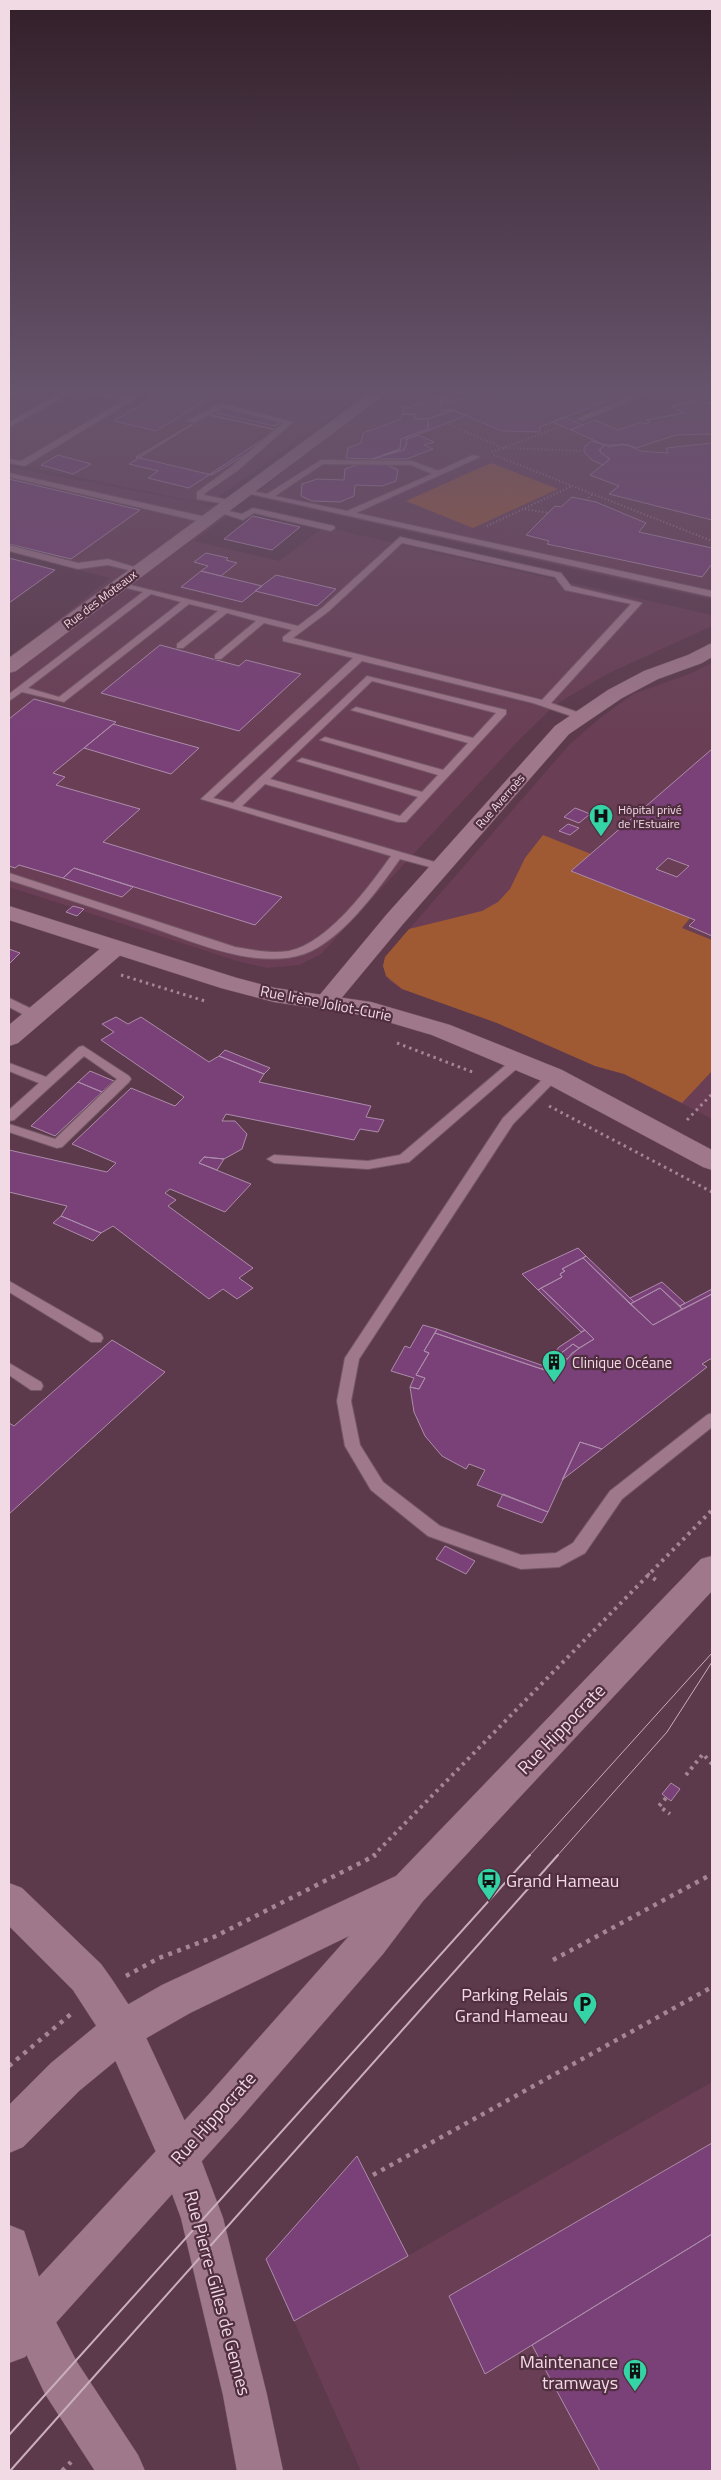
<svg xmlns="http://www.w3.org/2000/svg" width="721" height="2480" font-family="'Titillium Web',sans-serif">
  <rect width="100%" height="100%" fill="#5c394b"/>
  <path fill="#6a3f55" d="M9 389H370L208 504 9 463Z
    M712 389V600L252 496 371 405H381L385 402 382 398 393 390Z
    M9 467 235 510 194 541 279 561 324 527 712 615V626L607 674 555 705 519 740 321 954 299 965 267 968 237 961 9 887V659L110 578 9 552Z
    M712 663V1119L624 1074 595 1066 497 1023 402 989 389 981 383 966 385 957 569 745 600 718 633 694 689 674Z
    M712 2082V2471H361L294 2321Z"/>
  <path fill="#a05a33" d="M491 463 558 489 473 528 406 501Z
    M543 835 591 854 571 871 690 918 682 928 712 940V1071L682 1103 624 1074 595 1066 497 1023 402 989 386 976 383 966 385 957 409 929 482 911 498 902 510 889 525 858Z"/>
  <path fill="#7a4178" stroke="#ac8caa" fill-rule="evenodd" d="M167 389H224L156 431 114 421Z
    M459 389H471L446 398 441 396Z
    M484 389H639L540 427V432L502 431 453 410H440L441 401H453Z
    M441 396 453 401H441L440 410 452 411 428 419H415V414H402L403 409Z
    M700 398 705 403H712V407H710L712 411V434L676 435 636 448 623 444 609 447 571 430 595 420 618 430 641 422 644 424 650 422 647 420 683 413 671 406Z
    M223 408 282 422 274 426 216 413Z
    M453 410 465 416 405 440 407 442 404 450 383 455 400 449 401 439 428 429V419Z
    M209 414 277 430 189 488 148 478 158 471 129 464Z
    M402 414H415V419H428V429L401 439 400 449 383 455 372 459 346 458 348 448 361 443 363 433 401 419Z
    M208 415 276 430 249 452 212 475 136 457Z
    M564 417 583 425 571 430 552 422Z
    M418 435 434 442 424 445 433 449 407 459H372L404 450 407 442 405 440Z
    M591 441 605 445 600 449V452L610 459 603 465 592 460 584 452V447Z
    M712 443V520L609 494 619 486 590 475 610 459 600 452V449L605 445H629L640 451 668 453 666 448Z
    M58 455 91 464 73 474 41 465Z
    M359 464H385L398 470 396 481 382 486 355 485 354 496 340 502 312 501 301 496 302 484 317 479 344 480 345 469Z
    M9 479 140 510 71 559 9 544Z
    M572 497 596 502 646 523 639 532 712 548V564L702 577 547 544 549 541 526 535 555 506 561 507Z
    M253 516 300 527 272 550 224 539Z
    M206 553 228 558 226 560 237 563 221 576 201 571 208 566 194 562Z
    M9 558 55 570 9 603Z
    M201 571 221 576 262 586 242 602 181 587Z
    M276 575 336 589 317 606 255 591Z
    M160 645 239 666 246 660 301 674 239 731 101 693Z
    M34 699 116 722 53 773 65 777 56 785 140 809 103 842 282 897 255 925 74 868 63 878 19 865 15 868 9 866V719Z
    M113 724 199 748 171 774 84 748Z
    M712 749V936L689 926 695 920 571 871ZM668 858 689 866 677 877 656 869Z
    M575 808 583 811 590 814 579 823 564 817Z
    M568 824 579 828 570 835 559 831Z
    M74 868 133 887 122 897 63 878Z
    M73 906 84 909 77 916 66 912Z
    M9 949 20 953 9 964Z
    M116 1017 128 1024 141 1017 209 1062 219 1056 264 1074 259 1082 371 1106 366 1117 384 1120 378 1132 360 1129 354 1140 226 1114 222 1121H235L247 1134 242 1149 224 1159 204 1157 199 1163 251 1184 225 1212 170 1189 165 1193 176 1200 168 1206 253 1268 239 1278 253 1288 237 1299 223 1289 209 1299 113 1226 101 1233 61 1216 67 1206 9 1192V1150L107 1172 116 1163 72 1144 131 1088 175 1106 184 1097 101 1040 114 1032 102 1024Z
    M225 1050 270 1068 264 1074 219 1056Z
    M90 1071 114 1081 102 1092 78 1082Z
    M78 1082 102 1092 55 1136 31 1126Z
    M204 1157 224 1159 217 1170 199 1163Z
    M61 1216 101 1233 93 1241 53 1223Z
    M578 1248 586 1256 562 1269 565 1271 560 1274 562 1277 538 1290 522 1274Z
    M586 1256 630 1298 634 1302 630 1304 583 1258Z
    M583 1258 653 1325 712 1294V1358L702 1364 707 1367 602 1449 580 1442 548 1512 477 1485 485 1470 469 1464 466 1469 442 1456 425 1436 414 1412 410 1387 419 1389 425 1378 416 1375 429 1353 424 1351 435 1333 556 1374 572 1353 594 1339 541 1288 562 1277 560 1274 565 1271 562 1269Z
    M662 1282 685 1303 680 1306 660 1288 634 1302 630 1298Z
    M541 1288 585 1330 581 1332 538 1290Z
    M660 1288 682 1309 653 1325 630 1304Z
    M712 1289V1294L682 1309 680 1306Z
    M423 1325 437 1329 424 1351 429 1353 416 1375 425 1378 419 1389 410 1387 414 1378 391 1371 405 1346 410 1348Z
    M437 1329 544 1366 542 1369 435 1333Z
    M585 1330 594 1339 579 1348 573 1344 560 1354 567 1359 556 1374 542 1369 559 1347Z
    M112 1340 165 1372 9 1514V1423L14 1426Z
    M573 1344 579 1348 567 1359 560 1354Z
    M580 1442 602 1449 562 1480Z
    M503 1494 548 1512 542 1523 497 1506Z
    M445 1546 475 1561 466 1574 436 1559Z
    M671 1783 680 1789 671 1801 662 1794Z
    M712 2143V2234L485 2374 449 2296Z
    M357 2156 408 2256 294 2321 266 2259Z
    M712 2234V2471H600L532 2345Z"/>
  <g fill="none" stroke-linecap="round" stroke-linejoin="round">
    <defs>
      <path id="lane" d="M14 389H27L9 395V391Z
        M68 389H92L128 398 142 389H151L25 466 9 463V459L21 461 123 401 77 390 9 427V422Z
        M648 389H658L583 421 576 419Z
        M221 403 293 422 237 471 205 493 204 495 234 501 235 503 231 505 197 499V492L231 467 283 423 222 408 194 423 187 421Z
        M473 455 480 457 356 513 712 591V597L242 492 246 490 267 494 321 460 412 461 438 471ZM323 464 411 465 432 474 347 511 275 496Z
        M9 473 206 517 210 520 206 523 9 477Z
        M253 508 334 526 335 528 331 531 254 513 243 520 215 511 219 509 242 514Z
        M400 537 561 573 571 586 642 603 551 703 583 714V718H577L533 703 362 661 213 798 233 803 367 676 506 710V714L406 822H398L265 784 242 806 445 865V869L441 870 400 859C378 890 341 941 304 954 253 971 187 939 139 923 95 908 52 894 9 880V873L235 947C253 950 271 954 289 951 328 943 369 887 391 856L201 799 353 658 283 641V637L292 630 264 623 221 659H215V655L256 621 227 613 183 648H177V644L218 611 189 604 64 702 22 692 9 701V694L143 592 118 586V582L298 626 323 607ZM402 543 555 577 565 590 631 604 542 700 293 638 329 611ZM151 594 181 602 59 697 28 688ZM372 681 496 713 473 738 356 707 351 710 468 743 443 770 325 737 320 740 438 775 422 792 302 758 297 761 418 797 400 816 270 779Z
        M9 545 78 563 108 559 144 570 140 573 108 565 78 569 9 551Z
        M9 998 40 1013 42 1016 40 1019H32L9 1007Z
        M83 1046 129 1076 131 1079 129 1082 62 1147 57 1148 9 1132V1124L55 1139 117 1079 84 1056 14 1120 9 1121V1110L39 1083 9 1071V1063L46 1077 79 1047Z
        M518 1057 524 1061 522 1064 409 1162 368 1169 274 1163 267 1159 274 1155 368 1161 400 1155 514 1058Z
        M553 1072 557 1073 559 1076 557 1079 513 1124 359 1359 351 1401 360 1445 383 1482 440 1526 521 1555 556 1553 573 1543 610 1491 707 1415 712 1413V1427L622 1499 585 1553 559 1567 521 1569 428 1536 371 1490 345 1446 337 1401 345 1358 503 1118 549 1073Z
        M9 1281 101 1334 103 1338 101 1342H91L9 1292Z
        M9 1363 41 1382 43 1386 41 1390H31L9 1375Z"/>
      <path id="street" d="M375 389H392L16 671 9 673V658Z
        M712 643V657L702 663 658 679 622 698 569 734 403 924 334 1007 326 1009 318 1007 314 1002 318 997 387 914 555 726 608 690 644 671 688 655Z
        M115 941 123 943 127 948 123 953 18 1043 9 1046V1025L107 943Z
        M712 1556V1591L423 1901 383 1954 238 2121 25 2357 9 2363V2309L210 2093 349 1936 190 2013 136 2044 79 2091 23 2147 9 2153V2105L51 2063 108 2016 162 1985 396 1876 701 1559Z"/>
      <path id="secondary" d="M9 906 237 978 275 988 371 1002 450 1025 562 1070 712 1150V1170L703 1167 544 1082 432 1035 368 1016 274 1002 221 988 9 920Z
        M9 1883 22 1888 101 1964 111 1978 136 2016 194 2141 223 2218 267 2395 283 2471H237L223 2395 181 2218 160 2161 108 2044 73 1990 9 1926Z
        M9 2225 24 2231 50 2311 77 2362 138 2455 145 2471H95L45 2394 9 2318Z"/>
    </defs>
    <use href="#lane" stroke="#755867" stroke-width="2"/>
    <use href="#street" stroke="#755867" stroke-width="1"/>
    <use href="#secondary" stroke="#755867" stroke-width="1"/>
    <path stroke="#a48695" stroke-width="2" stroke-dasharray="1 2.5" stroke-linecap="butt" d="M394 406 406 408
      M445 423 503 448 583 451
      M492 452 562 426
      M494 455 712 541
      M586 500 593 494
      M525 509 548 513
      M487 526 572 486"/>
    <path stroke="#a48695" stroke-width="3" stroke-dasharray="2.5 4" stroke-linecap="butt" d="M121 975 208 1002
      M397 1043 475 1073
      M549 1106 712 1192
      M687 1120 712 1094"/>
    <path stroke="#a48695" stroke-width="4" stroke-dasharray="3 4.5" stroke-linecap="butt" d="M647 1574 659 1582
      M686 1775 703 1754 712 1764
      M666 1798 659 1806 670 1814
      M373 1856 712 1510"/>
    <path stroke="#a48695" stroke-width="4.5" stroke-dasharray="4 5.5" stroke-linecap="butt" d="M553 1960 712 1874
      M126 1976 159 1958 214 1937 376 1855
      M9 2066 71 2014
      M373 2175 712 1987
      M62 2471 71 2462"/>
    <use href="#lane" fill="#a0788b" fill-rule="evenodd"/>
    <use href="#street" fill="#a0788b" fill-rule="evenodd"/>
    <use href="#secondary" fill="#a0788b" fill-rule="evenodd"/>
    <path stroke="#c9aebb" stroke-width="1" d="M529 1856 712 1653
      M557 1856 667 1732 712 1662"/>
    <path stroke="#c9aebb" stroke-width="2" d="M9 2435 530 1855
      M10 2471 558 1855"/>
  </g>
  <linearGradient id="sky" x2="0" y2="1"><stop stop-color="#331f29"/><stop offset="0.53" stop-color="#66546c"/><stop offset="1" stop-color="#66546c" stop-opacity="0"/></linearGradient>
  <rect width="721" height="737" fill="url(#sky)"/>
  <defs>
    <symbol id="hospital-pin" viewBox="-11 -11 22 30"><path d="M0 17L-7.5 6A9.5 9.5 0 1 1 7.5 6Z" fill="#35d4a7" stroke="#512f40"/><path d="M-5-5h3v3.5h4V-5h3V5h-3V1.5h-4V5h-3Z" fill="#111"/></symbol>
    <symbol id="building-pin" viewBox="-11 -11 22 30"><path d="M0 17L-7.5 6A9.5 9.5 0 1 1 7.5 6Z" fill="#35d4a7" stroke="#512f40"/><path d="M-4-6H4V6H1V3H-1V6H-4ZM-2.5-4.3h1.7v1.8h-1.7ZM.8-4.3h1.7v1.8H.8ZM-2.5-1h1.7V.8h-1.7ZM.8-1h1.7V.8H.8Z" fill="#111"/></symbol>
    <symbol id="bus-pin" viewBox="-11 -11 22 30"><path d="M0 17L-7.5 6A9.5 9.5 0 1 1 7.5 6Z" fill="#35d4a7" stroke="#512f40"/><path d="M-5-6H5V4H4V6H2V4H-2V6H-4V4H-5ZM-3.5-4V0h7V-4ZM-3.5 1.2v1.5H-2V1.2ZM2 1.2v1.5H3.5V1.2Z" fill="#111"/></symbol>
    <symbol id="parking-pin" viewBox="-11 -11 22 30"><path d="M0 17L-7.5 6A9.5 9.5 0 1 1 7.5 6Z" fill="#35d4a7" stroke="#512f40"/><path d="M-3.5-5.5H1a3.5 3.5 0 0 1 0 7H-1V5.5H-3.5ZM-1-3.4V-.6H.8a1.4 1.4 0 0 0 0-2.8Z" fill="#111"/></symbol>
  </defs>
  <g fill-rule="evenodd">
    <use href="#hospital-pin" x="587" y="802" width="28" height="38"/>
    <use href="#building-pin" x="540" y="1348" width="28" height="38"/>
    <use href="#bus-pin" x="475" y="1866" width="28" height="38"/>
    <use href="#parking-pin" x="571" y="1990" width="28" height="38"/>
    <use href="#building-pin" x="621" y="2357" width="28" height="38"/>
  </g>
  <g text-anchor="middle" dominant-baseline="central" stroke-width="4.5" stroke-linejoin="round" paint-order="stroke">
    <g font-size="12" fill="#f1dae4" stroke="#512f40">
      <text transform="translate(100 599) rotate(-37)">Rue des Moteaux</text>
      <text transform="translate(500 801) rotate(-49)">Rue Averroès</text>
    </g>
    <g font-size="12" fill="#f1dae4" stroke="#512f40" text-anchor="start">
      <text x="618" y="809">Hôpital privé<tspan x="618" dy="14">de l'Estuaire</tspan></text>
    </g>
    <g font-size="15" fill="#f1dae4" stroke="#512f40">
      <text transform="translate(326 1003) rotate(11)">Rue Irène Joliot-Curie</text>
    </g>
    <g font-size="15" fill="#f1dae4" stroke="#512f40" text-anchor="start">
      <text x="572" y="1362">Clinique Océane</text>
    </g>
    <g font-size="18" fill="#f1dae4" stroke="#512f40">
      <text transform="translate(561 1729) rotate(-46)">Rue Hippocrate</text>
      <text transform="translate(213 2118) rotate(-48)">Rue Hippocrate</text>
      <text transform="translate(218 2293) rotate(75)">Rue Pierre-Gilles de Gennes</text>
    </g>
    <g font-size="18" fill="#f1dae4" stroke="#512f40" text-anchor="end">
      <text x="506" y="1880" text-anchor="start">Grand Hameau</text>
      <text x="568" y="1994">Parking Relais<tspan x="568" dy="21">Grand Hameau</tspan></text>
      <text x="618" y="2361">Maintenance<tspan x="618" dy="21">tramways</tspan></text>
    </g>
  </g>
  <rect width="721" height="2480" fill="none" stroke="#f1dae4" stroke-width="20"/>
</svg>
